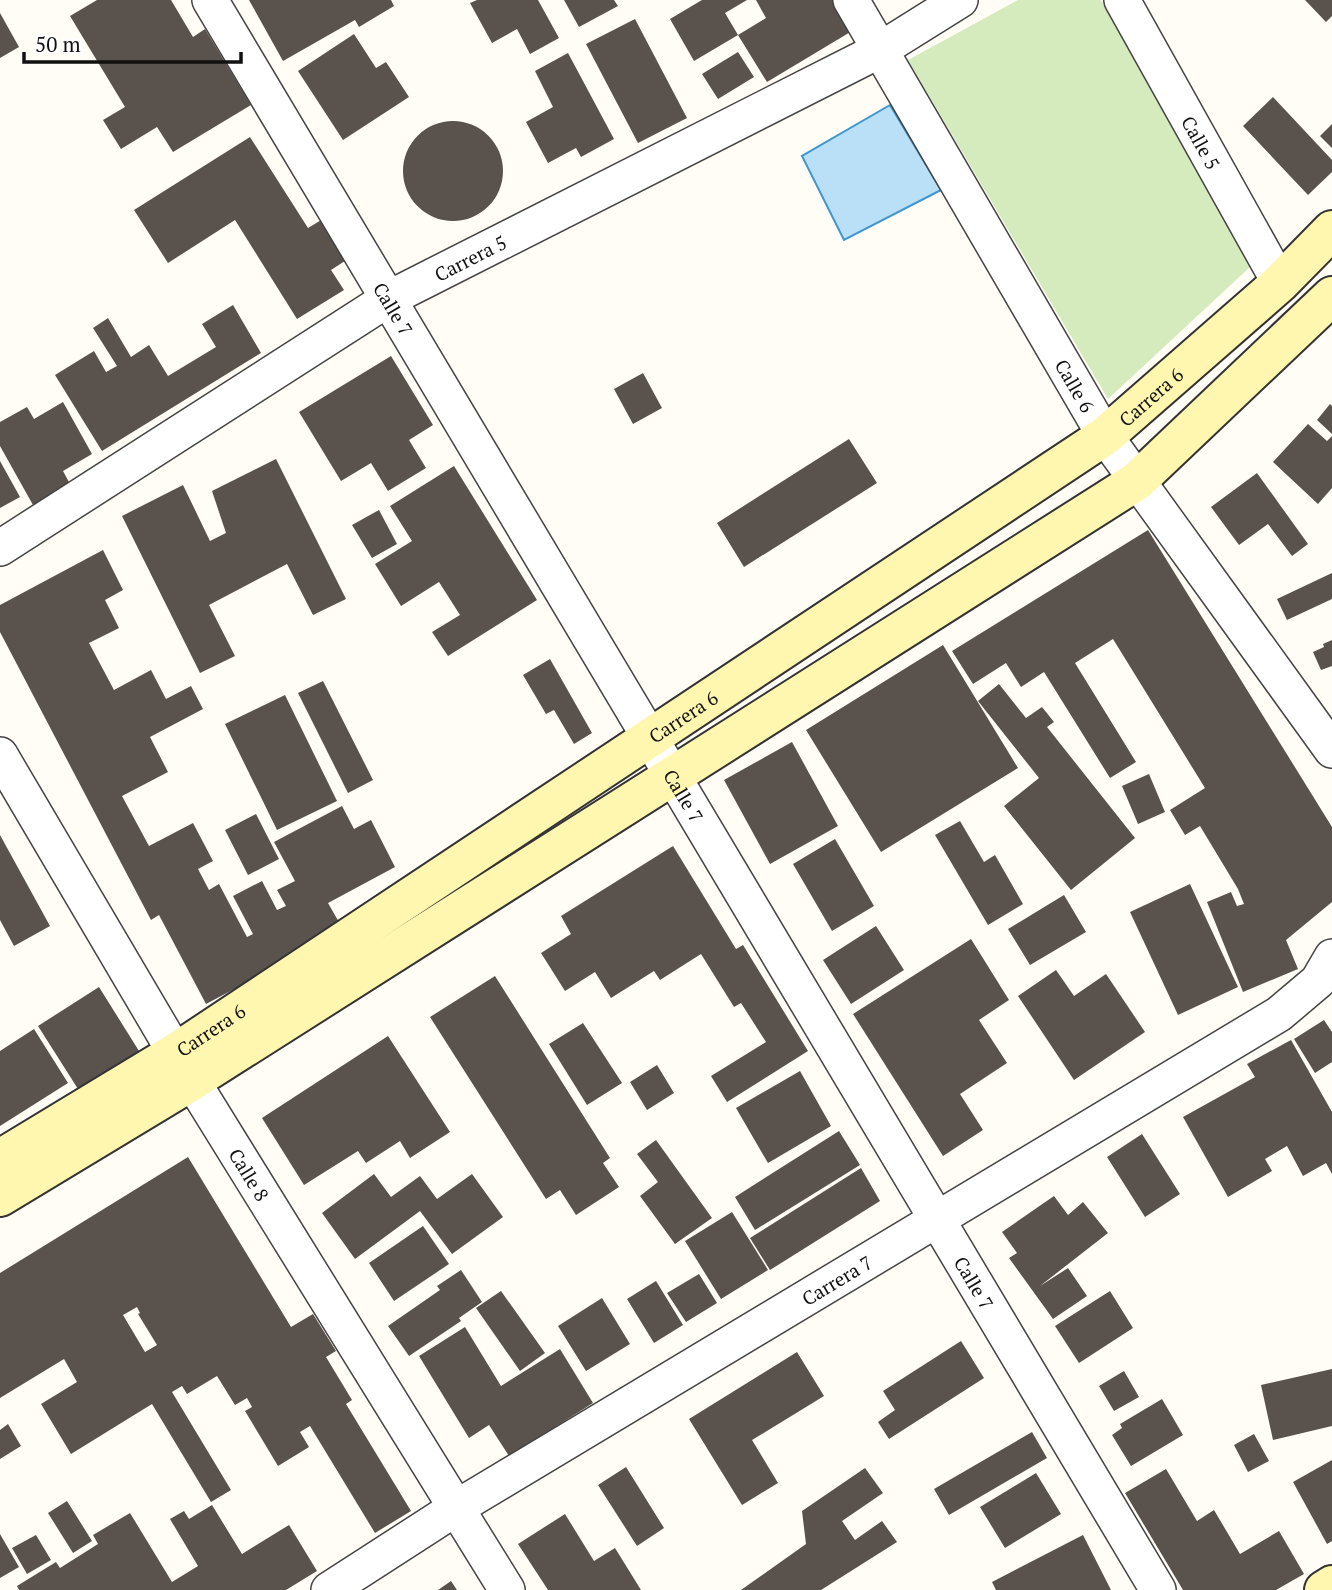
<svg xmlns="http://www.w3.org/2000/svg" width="1332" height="1590" font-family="'PT Serif',serif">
  <rect width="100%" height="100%" fill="#fffdf5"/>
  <path fill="#d5ebbd" d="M1018 0H1101L1250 267 1108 399 908 60Z"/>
  <path fill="#b9e0f7" stroke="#3f96cf" stroke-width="2" d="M890 105 941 190 844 240 802 156Z"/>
  <path fill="#5a524d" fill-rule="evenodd" d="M97 0H171L193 37 205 29 251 105 173 152 157 127 121 149 103 120 125 107 70 16Z
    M249 0H391L394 6 359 27 355 20 283 61Z
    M477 0H538L559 38 530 54 517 29 492 43 470 3Z
    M564 0H614L618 6 579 27Z
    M702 0H747L725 13 738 35 766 18 756 0H834L852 31 767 82 738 35 694 61 670 19Z
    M1305 0H1332V16L1326 22Z
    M0 13 19 47 0 58Z
    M635 19 687 118 638 143 586 44Z
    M354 34 376 68 386 62 409 97 343 140 298 71Z
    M738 52 754 77 718 99 702 74Z
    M568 53 614 139 581 157 576 148 548 163 526 122 553 107 535 71Z
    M1273 97 1332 160V172L1308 195 1243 126Z
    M403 171a50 50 0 1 1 100 0a50 50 0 1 1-100 0Z
    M1332 124V148L1320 136Z
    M250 137 308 228 323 219 348 259 331 270 344 290 297 319 235 220 168 263 134 210Z
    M233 305 261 353 102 451 55 375 94 351 106 372 117 366 93 328 108 318 131 357 149 345 168 376 216 347 202 324Z
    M391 356 433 425 409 440 426 468 388 491 371 463 341 481 299 412Z
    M643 373 662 408 633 424 614 389Z
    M63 402 92 454 63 471 70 484 33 505 0 446V422L27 407 34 419Z
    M1330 404 1332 406V434L1317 420Z
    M1308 424 1327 441 1332 436V488L1318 504 1273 462Z
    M849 439 877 483 744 567 717 523Z
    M276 459 346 599 313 615 287 564 209 605 235 656 200 673 122 516 183 485 210 541 226 533 212 491Z
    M0 461 20 497 0 508Z
    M454 466 537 600 448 656 432 632 460 615 439 582 401 606 375 564 412 541 390 506Z
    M1257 473 1308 544 1292 556 1268 524 1239 545 1211 507Z
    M379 510 397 544 372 558 352 525Z
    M1148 530 1332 827V902L1286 940 1298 969 1243 992 1207 902 1231 892 1237 906 1244 904 1238 889 1200 826 1185 835 1170 810 1205 788 1113 639 1075 663 1136 762 1110 778 1044 672 1021 687 1006 663 973 684 952 651Z
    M103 550 123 590 105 600 119 628 89 643 114 690 151 670 166 699 191 686 203 709 150 737 168 772 122 796 149 846 193 823 213 861 198 869 209 890 219 884 247 937 253 934 233 896 262 881 277 910 286 906 277 890 295 881 274 842 342 806 354 829 371 820 395 867 328 903 344 931 206 1004 159 915 151 920 0 632V605Z
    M1332 573V599L1287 620 1277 599Z
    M1332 640V666L1321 670 1313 652 1324 647 1323 644Z
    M943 645 1018 768 881 852 806 730Z
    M550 659 592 733 574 744 554 710 546 714 523 675Z
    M323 681 373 780 348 793 298 693Z
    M999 684 1026 718 1042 707 1054 722 1047 727 1135 838 1071 890 1004 806 1039 778 978 701Z
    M285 695 337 801 277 830 225 724Z
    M792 742 838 826 770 864 724 780Z
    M1149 774 1165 812 1138 824 1122 786Z
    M256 814 279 859 248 875 225 830Z
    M960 821 984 862 995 855 1023 904 988 925 935 835Z
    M0 835 50 926 14 946 0 920Z
    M835 839 874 906 832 931 793 864Z
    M673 846 736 949 743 945 808 1051 727 1102 711 1076 766 1042 741 1003 734 1007 701 954 660 980 654 971 611 998 595 972 565 991 541 953 571 934 561 916Z
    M1190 884 1238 987 1178 1015 1130 912Z
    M1064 895 1086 932 1030 965 1008 929Z
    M876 926 904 970 851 1004 823 960Z
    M971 939 1009 1000 979 1020 1007 1063 960 1094 983 1130 943 1156 853 1014Z
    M1056 970 1074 996 1106 974 1145 1032 1074 1080 1018 996Z
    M495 976 610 1158 603 1163 619 1187 576 1215 560 1190 546 1199 430 1017Z
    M99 987 139 1051 78 1089 38 1026Z
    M1324 1020 1332 1032V1062L1315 1073 1294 1039Z
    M583 1023 622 1083 587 1105 549 1044Z
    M34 1029 68 1083 0 1126V1051Z
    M388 1036 450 1132 410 1158 400 1141 366 1163 358 1151 304 1185 262 1118Z
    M1291 1040 1332 1112V1174L1326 1163 1303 1176 1287 1146 1265 1159 1272 1171 1228 1197 1183 1117 1255 1077 1247 1064Z
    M657 1065 674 1093 647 1110 630 1082Z
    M800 1071 831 1126 768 1163 736 1108Z
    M839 1131 860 1165 755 1230 735 1197Z
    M1142 1134 1180 1194 1145 1217 1107 1157Z
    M656 1140 712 1218 675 1244 640 1196 658 1182 637 1154Z
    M188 1157 291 1327 313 1314 336 1351 326 1357 352 1400 346 1404 411 1511 375 1533 310 1426 300 1432 309 1447 278 1466 245 1411 252 1407 247 1398 235 1405 217 1376 187 1394 182 1386 172 1392 231 1490 211 1502 152 1404 71 1454 41 1404 77 1382 64 1359 0 1398V1273ZM137 1307 140 1313 138 1314 157 1345 145 1352 123 1315Z
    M861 1168 880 1201 770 1270 750 1238Z
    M374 1174 391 1197 420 1176 437 1199 472 1174 503 1217 452 1254 420 1211 355 1259 322 1213Z
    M1054 1196 1068 1215 1083 1202 1108 1233 1040 1286 1068 1268 1087 1296 1053 1319 1009 1258 1017 1253 1002 1232Z
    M732 1212 768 1270 721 1299 685 1241Z
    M423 1226 449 1264 394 1301 369 1263Z
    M461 1270 482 1302 459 1318 461 1321 409 1356 388 1326 440 1290 437 1286Z
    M699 1274 717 1303 686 1322 667 1293Z
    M656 1281 683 1325 654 1343 627 1299Z
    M501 1291 545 1353 520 1371 476 1308Z
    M1110 1291 1133 1328 1079 1363 1055 1326Z
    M602 1298 630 1344 586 1371 558 1326Z
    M465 1327 501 1386 560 1349 593 1403 509 1456 489 1425 469 1438 419 1356Z
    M961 1341 984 1378 889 1439 878 1422 895 1410 883 1391Z
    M797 1352 824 1396 752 1440 778 1483 742 1505 689 1419Z
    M1332 1369V1426L1273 1440 1261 1385Z
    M1124 1371 1139 1397 1114 1411 1099 1386Z
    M1162 1399 1183 1435 1131 1466 1112 1435 1122 1428 1120 1424Z
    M8 1424 21 1446 0 1459V1430Z
    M1032 1432 1047 1458 949 1515 934 1489Z
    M1254 1434 1269 1461 1248 1472 1234 1445Z
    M1332 1460V1541L1327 1544 1293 1482Z
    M626 1467 664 1528 637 1546 598 1485Z
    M865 1468 883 1493 842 1521 855 1540 882 1521 897 1542 821 1590H741L806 1544 802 1511Z
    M1166 1469 1197 1521 1214 1510 1240 1554 1279 1531 1304 1574 1276 1590H1183L1125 1493Z
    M1036 1473 1061 1514 1005 1548 980 1507Z
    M67 1501 92 1541 73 1553 48 1513Z
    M212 1505 242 1554 289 1525 317 1571 286 1590H19L17 1586 56 1562 60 1568 98 1544 93 1535 130 1513 172 1582 198 1566 170 1519 184 1511 189 1519Z
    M565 1514 594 1561 615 1548 641 1590H548L518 1544Z
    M0 1534 19 1567 0 1578Z
    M36 1535 51 1560 27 1574 12 1548Z
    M1083 1535 1111 1590H996L992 1582Z
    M451 1581 457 1590H438Z"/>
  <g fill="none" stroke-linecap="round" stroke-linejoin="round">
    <defs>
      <g id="street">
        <path id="s1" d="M210 0 1158 1590"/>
        <path id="s2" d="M851 0 1105 436 1332 750"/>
        <path id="s3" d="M1122 0 1280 283"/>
        <path id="s4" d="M0 548 388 299 880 50 960 0"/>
        <path id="s5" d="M0 755 192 1081 507 1590"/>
        <path id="s6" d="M329 1590 456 1508 1279 1014 1318 981 1332 957"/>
      </g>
      <g id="secondary">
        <path id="s7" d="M0 1159 175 1053 1105 436 1280 283 1332 230"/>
        <path d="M0 1197 192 1081 1137 481 1332 296"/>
        <path d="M1324 1590 1332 1585"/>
      </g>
    </defs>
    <use href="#street" stroke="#444" stroke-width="38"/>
    <use href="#secondary" stroke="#333" stroke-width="42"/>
    <use href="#street" stroke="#fff" stroke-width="35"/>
    <use href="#secondary" stroke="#fff6b0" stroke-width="38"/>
  </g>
  <g text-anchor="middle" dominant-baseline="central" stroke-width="7" stroke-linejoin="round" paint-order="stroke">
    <g font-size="19" fill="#111" stroke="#fff">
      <text stroke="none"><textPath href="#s3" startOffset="163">Calle 5</textPath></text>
      <text stroke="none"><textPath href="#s4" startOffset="553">Carrera 5</textPath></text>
      <text stroke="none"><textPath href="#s1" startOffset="359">Calle 7</textPath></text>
      <text stroke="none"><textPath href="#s2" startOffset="446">Calle 6</textPath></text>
      <text stroke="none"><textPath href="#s7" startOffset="1381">Carrera 6</textPath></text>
      <text stroke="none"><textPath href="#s7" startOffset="814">Carrera 6</textPath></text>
      <text stroke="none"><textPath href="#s1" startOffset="926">Calle 7</textPath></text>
      <text stroke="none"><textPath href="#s7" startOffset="247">Carrera 6</textPath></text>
      <text stroke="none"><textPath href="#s5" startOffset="488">Calle 8</textPath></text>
      <text stroke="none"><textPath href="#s6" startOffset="595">Carrera 7</textPath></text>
      <text stroke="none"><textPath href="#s1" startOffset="1493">Calle 7</textPath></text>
    </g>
  </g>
  <path d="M24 52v10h217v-10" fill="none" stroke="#111111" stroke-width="3.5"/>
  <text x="35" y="52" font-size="21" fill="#111111" stroke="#ffffff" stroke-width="5" paint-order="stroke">50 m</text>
</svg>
